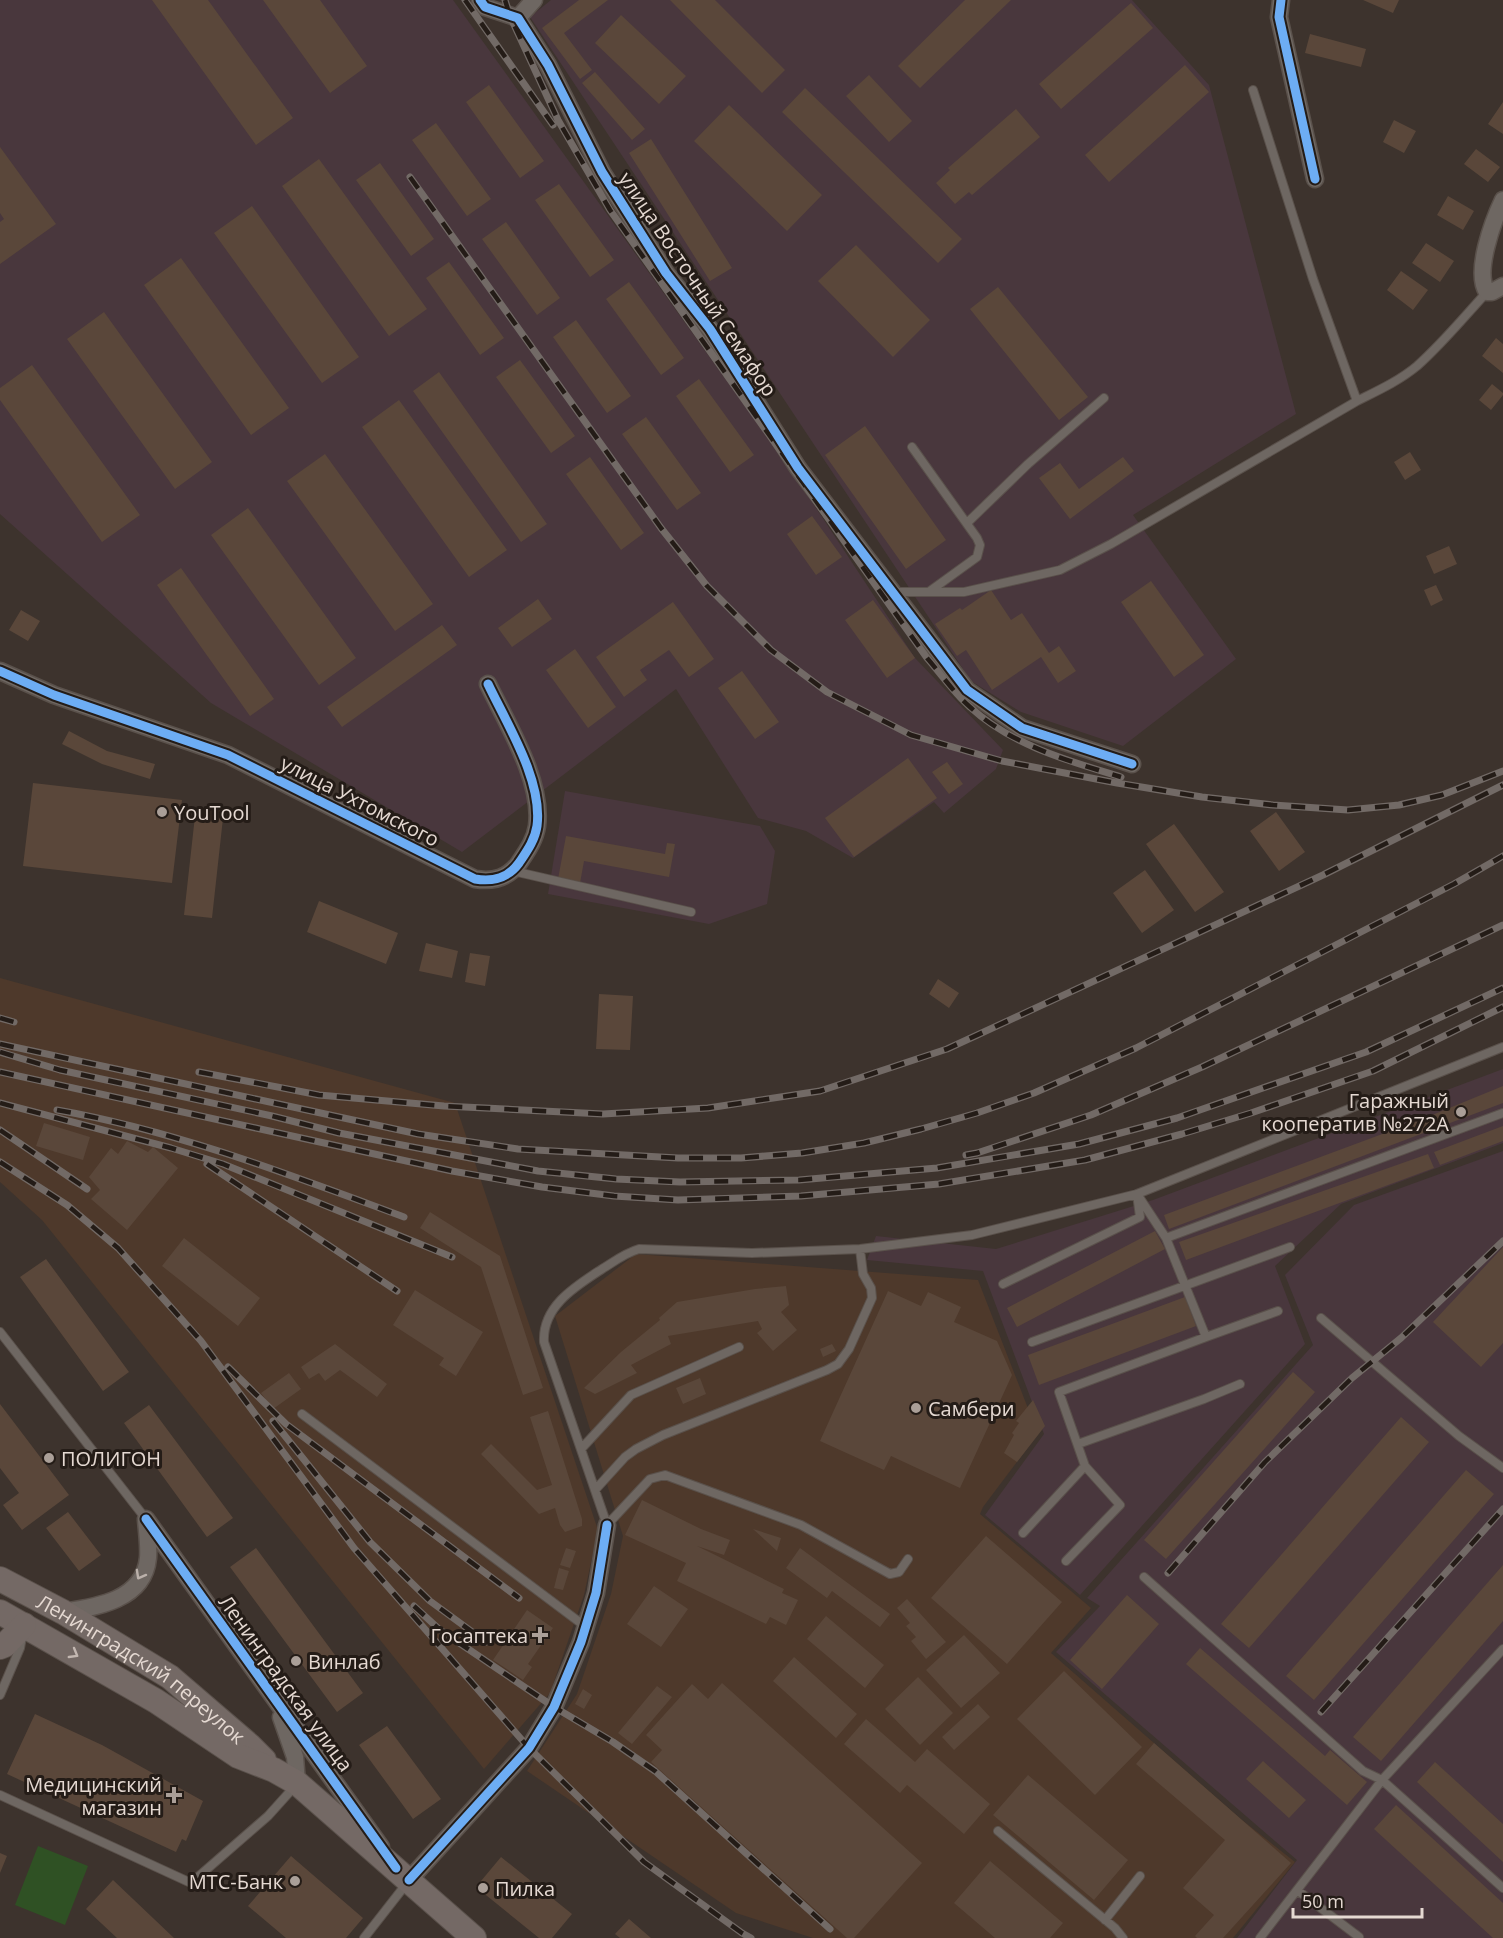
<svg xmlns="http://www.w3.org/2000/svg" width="1503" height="1938" font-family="'Open Sans',sans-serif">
  <rect width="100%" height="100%" fill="#3d332d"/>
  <path fill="#4e392b" d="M0 978 455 1103 598 1530 584 1595 550 1693 484 1769 42 1220 0 1182Z
    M636 1254 978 1280 1038 1434 983 1507 980 1514 1091 1608 1051 1653 1242 1820 1295 1862 1233 1938H813L736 1913 527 1771 577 1694 611 1594 623 1536 555 1316Z"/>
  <path fill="#49373d" d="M0 0H453L793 473 915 658 1003 750 996 769 944 813 934 802 853 858 806 831 758 818 676 689 462 852 211 703 0 514Z
    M551 0H1132L1209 85 1296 414 1133 515 1236 659 1123 746 1021 712 971 681 530 17Z
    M565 791 760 826 775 851 767 904 709 924 548 894Z
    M1503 1069V1143L1341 1204 1275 1266 1305 1344 1080 1595 985 1515 1044 1434 983 1271 867 1260 876 1236 996 1249 1153 1200Z
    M1503 1151V1938H1237L1297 1860 1056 1652 1100 1606 1087 1598 1313 1345 1285 1275 1354 1205Z"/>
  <path fill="#2f5124" d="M38 1846 88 1866 65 1925 15 1905Z"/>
  <path fill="#5a473a" d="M152 0H208L293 118 256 145Z
    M263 0H320L367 66 330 93Z
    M579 0H608L564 33 592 70 580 79 542 28Z
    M670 0H715L785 70 762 93Z
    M965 0H1011L920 88 898 66Z
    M1363 0H1399L1393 13Z
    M1131 3 1153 28 1061 109 1039 84Z
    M621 15 686 76 659 104 595 43Z
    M1310 34 1366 49 1361 67 1305 53Z
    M1185 65 1209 92 1109 182 1085 155Z
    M595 72 645 129 632 140 582 83Z
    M869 75 912 121 889 142 846 96Z
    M489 85 544 161 520 178 466 102Z
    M805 88 962 239 938 263 782 112Z
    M1503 102V134L1488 124Z
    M729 105 822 195 787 231 694 141Z
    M1016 109 1040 137 972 195 969 192 955 204 936 183 950 170 948 168Z
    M1394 120 1416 131 1404 153 1383 142Z
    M436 123 491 199 467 216 412 140Z
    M651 139 732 268 710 281 629 153Z
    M0 147 56 224 0 264V222L4 219 0 213Z
    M1476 149 1500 167 1488 182 1464 164Z
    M319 159 427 309 389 336 282 186Z
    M380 163 434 239 411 256 356 180Z
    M559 184 614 260 590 277 535 200Z
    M1448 196 1474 211 1463 230 1437 215Z
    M252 206 359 357 322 383 214 233Z
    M506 222 560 298 537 315 482 239Z
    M1426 243 1454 261 1440 282 1412 263Z
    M856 245 930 320 893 357 818 281Z
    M181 258 289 408 251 435 144 285Z
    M449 262 504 338 480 355 426 278Z
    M1401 271 1428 290 1413 310 1387 290Z
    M629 282 684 358 661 375 606 299Z
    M998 287 1088 397 1059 420 970 309Z
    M104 312 212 462 175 489 67 339Z
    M576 320 631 396 607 413 553 337Z
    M1496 338 1503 344V373L1482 356Z
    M520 360 575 436 551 453 496 377Z
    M32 365 140 515 102 542 0 400V388Z
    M439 372 547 524 521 542 413 391Z
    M699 379 754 455 730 472 676 396Z
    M1492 384 1503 393V395L1491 410 1479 400Z
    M399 400 507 550 469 577 362 427Z
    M646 417 701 493 677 510 622 434Z
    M865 426 946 540 906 569 825 455Z
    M1410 452 1421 470 1405 480 1394 462Z
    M325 454 433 604 395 631 287 481Z
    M590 457 644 533 621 550 566 474Z
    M1123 457 1134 471 1070 519 1039 478 1060 463 1079 489Z
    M248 508 356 658 319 685 211 535Z
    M812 516 842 557 816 575 787 534Z
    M1449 546 1457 564 1434 574 1426 556Z
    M181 568 274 699 250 716 157 585Z
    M1151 581 1204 655 1174 677 1121 602Z
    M1436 585 1443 600 1431 606 1424 590Z
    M991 590 1011 620 1022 613 1049 653 1059 646 1076 671 1058 683 1041 657 992 690 966 650 957 656 935 624 960 608 962 610Z
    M538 599 552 619 512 647 498 628Z
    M873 600 915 658 887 678 845 620Z
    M673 602 714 659 689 677 669 650 640 670 647 680 624 697 596 657Z
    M21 610 40 621 28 641 9 630Z
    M442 625 457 645 342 727 327 707Z
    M575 649 616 707 588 728 546 670Z
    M742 671 779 722 755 739 718 688Z
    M69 731 107 751 155 764 150 779 102 764 62 744Z
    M908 758 937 798 854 857 825 818Z
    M947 762 963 784 949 794 932 772Z
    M33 783 182 800 172 883 23 866Z
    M196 807 224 809 212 918 184 915Z
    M1276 812 1305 852 1279 871 1250 831Z
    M1174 824 1224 892 1195 912 1146 844Z
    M566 836 665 854 667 843 675 844 669 877 584 861 580 883 558 879Z
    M1145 870 1174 910 1142 933 1113 893Z
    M319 901 398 933 386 964 307 932Z
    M426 943 458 951 452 978 419 971Z
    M470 953 490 956 485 986 465 982Z
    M938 979 959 993 949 1008 929 994Z
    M599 994 633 996 630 1050 596 1049Z
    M1503 1086V1103L1169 1229 1164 1215 1420 1120Z
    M44 1123 90 1137 83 1160 36 1146Z
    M1503 1126V1141L1440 1165 1434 1152Z
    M127 1141 148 1152 153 1147 178 1168 127 1230 91 1199 100 1190 89 1177 111 1148 118 1154Z
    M1428 1154 1434 1168 1186 1260 1179 1242Z
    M430 1212 500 1256 543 1388 523 1395 481 1267 420 1228Z
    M1155 1231 1165 1249 1017 1327 1007 1308Z
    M184 1238 260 1298 238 1326 162 1266Z
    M1503 1247V1343L1481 1367 1433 1322Z
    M46 1259 129 1372 103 1391 20 1277Z
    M786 1286 789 1305 781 1312 797 1330 773 1351 757 1333 762 1329 758 1321 668 1336 671 1344 631 1365 637 1373 595 1394 584 1388 621 1352 660 1320 659 1318 677 1302 755 1289Z
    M415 1290 483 1332 456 1376 439 1365 444 1358 393 1325Z
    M888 1291 921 1306 928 1292 961 1307 954 1322 997 1341 1012 1375 960 1488 891 1456 884 1470 820 1441Z
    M1185 1297 1196 1326 1039 1385 1028 1355Z
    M335 1344 387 1384 377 1397 340 1370 325 1381 319 1373 309 1379 301 1367Z
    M832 1344 836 1351 823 1357 820 1349Z
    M1293 1372 1315 1392 1166 1559 1144 1540Z
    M289 1373 301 1389 273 1409 261 1393Z
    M700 1378 706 1394 683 1404 676 1388Z
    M1033 1400 1045 1426 1017 1462 1004 1453 1014 1435 1012 1433 1019 1423 1016 1421Z
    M0 1404 69 1495 22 1530 3 1505 19 1493 0 1468Z
    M149 1405 233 1518 207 1537 124 1423Z
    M548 1411 582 1519V1526L565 1532 560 1525 555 1508 539 1514 481 1454 491 1444 537 1490 552 1485 530 1417Z
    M1401 1417 1429 1442 1249 1648 1221 1624Z
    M1466 1470 1494 1494 1314 1700 1286 1676Z
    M642 1500 701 1529 730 1540 724 1555 697 1546 784 1589 782 1593 798 1600 786 1625 770 1617 766 1624 677 1581 686 1563 625 1535Z
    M68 1512 101 1555 79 1571 46 1528Z
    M753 1529 781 1538 777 1551Z
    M986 1536 1062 1602 1007 1664 931 1598Z
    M256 1548 363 1693 337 1712 230 1567Z
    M566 1548 576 1551 570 1568 560 1565Z
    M800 1548 890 1614 880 1627 832 1591 827 1598 786 1568Z
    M1503 1565V1621L1381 1761 1353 1737Z
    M559 1568 569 1571 563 1590 554 1588Z
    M654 1586 688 1609 661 1647 627 1624Z
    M1127 1595 1159 1624 1102 1689 1070 1660Z
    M907 1599 946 1642 926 1659 911 1641 916 1637 906 1626 910 1623 897 1608Z
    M527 1610 553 1628 528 1664 532 1667 523 1680 493 1660Z
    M826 1616 884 1665 865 1688 807 1639Z
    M964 1635 1000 1673 961 1708 926 1670Z
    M1200 1648 1325 1756 1330 1750 1367 1782 1347 1805 1186 1664Z
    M794 1657 857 1714 836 1738 773 1681Z
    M1064 1671 1142 1747 1095 1795 1017 1719Z
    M918 1677 953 1713 920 1745 885 1709Z
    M722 1683 922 1863 854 1938H847L651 1762 662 1750 646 1735 692 1684 708 1699Z
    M657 1686 672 1697 632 1744 618 1733Z
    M583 1689 592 1695 584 1709 575 1704Z
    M978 1704 990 1717 954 1750 942 1737Z
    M35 1714 102 1745 203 1801 186 1841 182 1839 176 1852 7 1774Z
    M866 1719 915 1762 927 1749 990 1804 964 1834 907 1785 900 1793 844 1744Z
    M387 1726 441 1799 413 1819 359 1745Z
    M1154 1743 1291 1863 1223 1938H1197L1195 1936 1214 1915 1183 1888 1225 1840 1136 1764Z
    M1263 1761 1306 1800 1289 1818 1246 1779Z
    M1435 1762 1503 1824V1862L1417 1782Z
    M1028 1775 1128 1860 1094 1900 993 1815Z
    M1396 1805 1503 1903V1938H1493L1374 1829Z
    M0 1853 7 1856 0 1873Z
    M291 1856 363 1918 346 1938H286L248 1906Z
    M501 1857 572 1914 552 1938H539L476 1887Z
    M990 1861 1063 1923 1050 1938H995L954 1903Z
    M113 1880 174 1938H117L86 1909Z
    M629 1919 651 1938H620L615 1934Z"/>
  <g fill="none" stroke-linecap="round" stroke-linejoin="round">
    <defs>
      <path id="service" d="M1253 90 1313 279 1357 401
        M912 447 977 538 980 545 977 557 930 591
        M967 523 1028 464 1104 398
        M894 592H964L1060 570 1111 544 1357 401C1377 391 1399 381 1417 366 1442 344 1464 317 1487 292
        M513 871 691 912
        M1166 1238 1206 1337 1278 1311
        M1003 1284 1140 1217 1137 1194 1503 1047
        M1321 1318 1459 1436 1503 1468
        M0 1332 146 1519
        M1032 1342 1290 1247
        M302 1414 586 1627
        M1078 1444 1204 1399 1240 1384
        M581 1449 631 1395 739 1347
        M595 1490 625 1457 636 1449 663 1435 827 1370 838 1364 849 1349 872 1298 871 1288 863 1274 860 1249
        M1023 1533 1085 1466 1059 1392 1206 1337
        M908 1559 899 1572 890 1574 801 1525 665 1475 650 1479 607 1525 544 1342C542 1306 576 1286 602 1269 615 1261 625 1253 639 1249L752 1253 860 1249 972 1235 1137 1194 1166 1238 1503 1113
        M1066 1561 1120 1505 1085 1466
        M1144 1577 1363 1771 1382 1780 1503 1888
        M0 1695 20 1648 22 1637
        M0 1795 191 1883 268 1816 295 1786
        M998 1831 1115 1928 1123 1938
        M1297 1890 1359 1937
        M1105 1920 1140 1876
        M364 1938 407 1883
        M1260 1938 1382 1780 1503 1649"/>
      <path id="minor" d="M480 0 485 7 518 18 548 65 602 172 666 273 710 329 798 468 967 690 1022 728 1132 764
        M1281 0 1279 17 1315 179
        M518 18 534 0
        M1503 200C1493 221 1474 272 1487 292H1492L1503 286
        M0 671 54 695 228 755 475 879C494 882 508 878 519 863 527 851 535 840 537 826 543 781 507 724 488 684
        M146 1519 381 1847
        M63 1612C97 1607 144 1600 148 1558 149 1546 147 1532 146 1520
        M281 1717 295 1757 297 1783
        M409 1880 529 1748 554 1707 581 1642 596 1593 607 1525"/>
      <g id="secondary">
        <path id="s1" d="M0 1579 63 1612 170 1677 249 1745 264 1760"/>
        <path d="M0 1612 156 1701 238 1756 274 1770 297 1783 474 1938"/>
        <path d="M0 1647 5 1645 24 1625"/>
      </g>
    </defs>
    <use href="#service" stroke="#5a514b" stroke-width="10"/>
    <use href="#minor" stroke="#5a514b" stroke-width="19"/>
    <use href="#secondary" stroke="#5a514b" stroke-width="26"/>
    <use href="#service" stroke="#6e6762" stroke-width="8"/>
    <use href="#minor" stroke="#6e6762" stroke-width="16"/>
    <use href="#secondary" stroke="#746965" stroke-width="24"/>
    <defs>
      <path id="rail" d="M465 0 553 125
        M505 0 510 16 558 120 610 210 927 658C941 674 954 693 970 707 1011 745 1069 761 1121 777
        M410 177 661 528 707 586 771 650 827 692 911 735 1002 761 1117 783 1202 797 1273 805 1348 810 1399 805 1442 795 1503 771
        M0 1018 14 1022
        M0 1044 418 1134 518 1149 678 1158H741L802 1153 864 1143 921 1129 977 1113 1034 1093 1136 1048 1454 884 1503 856
        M0 1052 60 1070 272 1116 339 1133 538 1171 616 1179 680 1182 799 1180 937 1168 1079 1144 1177 1118 1366 1052 1503 988
        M0 1072 452 1171 542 1187 614 1196 678 1200 801 1196 939 1184 1085 1160 1182 1134 1251 1113 1373 1071 1503 1007
        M199 1072 319 1095 444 1106 603 1114 708 1108 820 1091 947 1049 1323 875 1503 785
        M0 1103 171 1148 223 1164 452 1257
        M57 1110C177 1131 290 1175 404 1217
        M0 1130 87 1189
        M966 1155 977 1153 1091 1115 1202 1067 1503 925
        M0 1162 67 1205 118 1248 201 1341 354 1548 529 1748 644 1862 742 1933 751 1938
        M207 1164 397 1291
        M228 1367 286 1424 519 1598
        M273 1421 370 1542 430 1601 486 1642
        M1168 1573 1265 1462 1352 1378 1401 1338 1503 1241
        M414 1606 440 1630 554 1707 613 1742 655 1771 830 1929
        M1321 1712 1503 1509"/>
    </defs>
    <use href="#rail" stroke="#726a66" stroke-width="7"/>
    <use href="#rail" stroke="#241c17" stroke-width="4.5" stroke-dasharray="14" stroke-linecap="butt"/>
    <defs>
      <path id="cycleway" d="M480 0 485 7 518 18 548 65 602 172 666 273 710 329 798 468 967 690 1022 728 1132 764
        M1281 0 1279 17 1315 179
        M0 671 54 695 228 755 475 879C494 882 508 878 519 863 527 851 535 840 537 826 543 781 507 724 488 684
        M146 1519 396 1868
        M409 1880 529 1748 554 1707 581 1642 596 1593 607 1525"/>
    </defs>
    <use href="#cycleway" stroke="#241c17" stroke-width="13"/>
    <use href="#cycleway" stroke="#6dadf4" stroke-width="9"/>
  </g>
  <defs><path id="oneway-chevron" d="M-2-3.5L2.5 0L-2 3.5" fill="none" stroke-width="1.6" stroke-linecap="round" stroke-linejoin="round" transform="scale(1.5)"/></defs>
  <use stroke="#bbb1ab" href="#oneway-chevron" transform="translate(140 1575) rotate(119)"/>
  <use stroke="#c3b7b1" href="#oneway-chevron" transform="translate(74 1654) rotate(30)"/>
  <g fill="#aa9f98" stroke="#241c17" stroke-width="2">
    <circle cx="162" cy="812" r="6"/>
    <circle cx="1461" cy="1112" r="6"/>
    <circle cx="916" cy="1408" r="6"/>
    <circle cx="49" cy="1458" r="6"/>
    <path d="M537 1626h6v6h6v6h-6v6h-6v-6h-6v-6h6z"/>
    <circle cx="296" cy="1661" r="6"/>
    <path d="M171 1786h6v6h6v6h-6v6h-6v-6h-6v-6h6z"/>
    <circle cx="295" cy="1881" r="6"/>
    <circle cx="483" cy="1888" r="6"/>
  </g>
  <g text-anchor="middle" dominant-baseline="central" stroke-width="6" stroke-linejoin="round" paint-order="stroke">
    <g font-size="20" fill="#e5d9d2" stroke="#241c17">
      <text transform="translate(698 284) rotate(56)">улица Восточный Семафор</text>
      <text transform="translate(360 801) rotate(27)">улица Ухтомского</text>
      <text stroke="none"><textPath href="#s1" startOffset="168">Ленинградский переулок</textPath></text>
      <text transform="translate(286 1683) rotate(54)">Ленинградская улица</text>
    </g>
    <g font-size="20" fill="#e5d9d2" stroke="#241c17" text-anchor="start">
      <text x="174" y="812">YouTool</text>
      <text x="1449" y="1100" text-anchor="end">Гаражный<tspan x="1449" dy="23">кооператив №272А</tspan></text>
      <text x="928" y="1408">Самбери</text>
      <text x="61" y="1458">ПОЛИГОН</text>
      <text x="528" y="1635" text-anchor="end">Госаптека</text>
      <text x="308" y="1661">Винлаб</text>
      <text x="162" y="1784" text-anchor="end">Медицинский<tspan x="162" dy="23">магазин</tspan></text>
      <text x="283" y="1881" text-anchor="end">МТС-Банк</text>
      <text x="495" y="1888">Пилка</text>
    </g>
  </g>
  <path d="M1293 1908v9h129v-9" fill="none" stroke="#e5d9d2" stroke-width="3"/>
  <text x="1302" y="1908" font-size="18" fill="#e5d9d2" stroke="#241c17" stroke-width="4.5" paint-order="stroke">50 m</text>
</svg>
